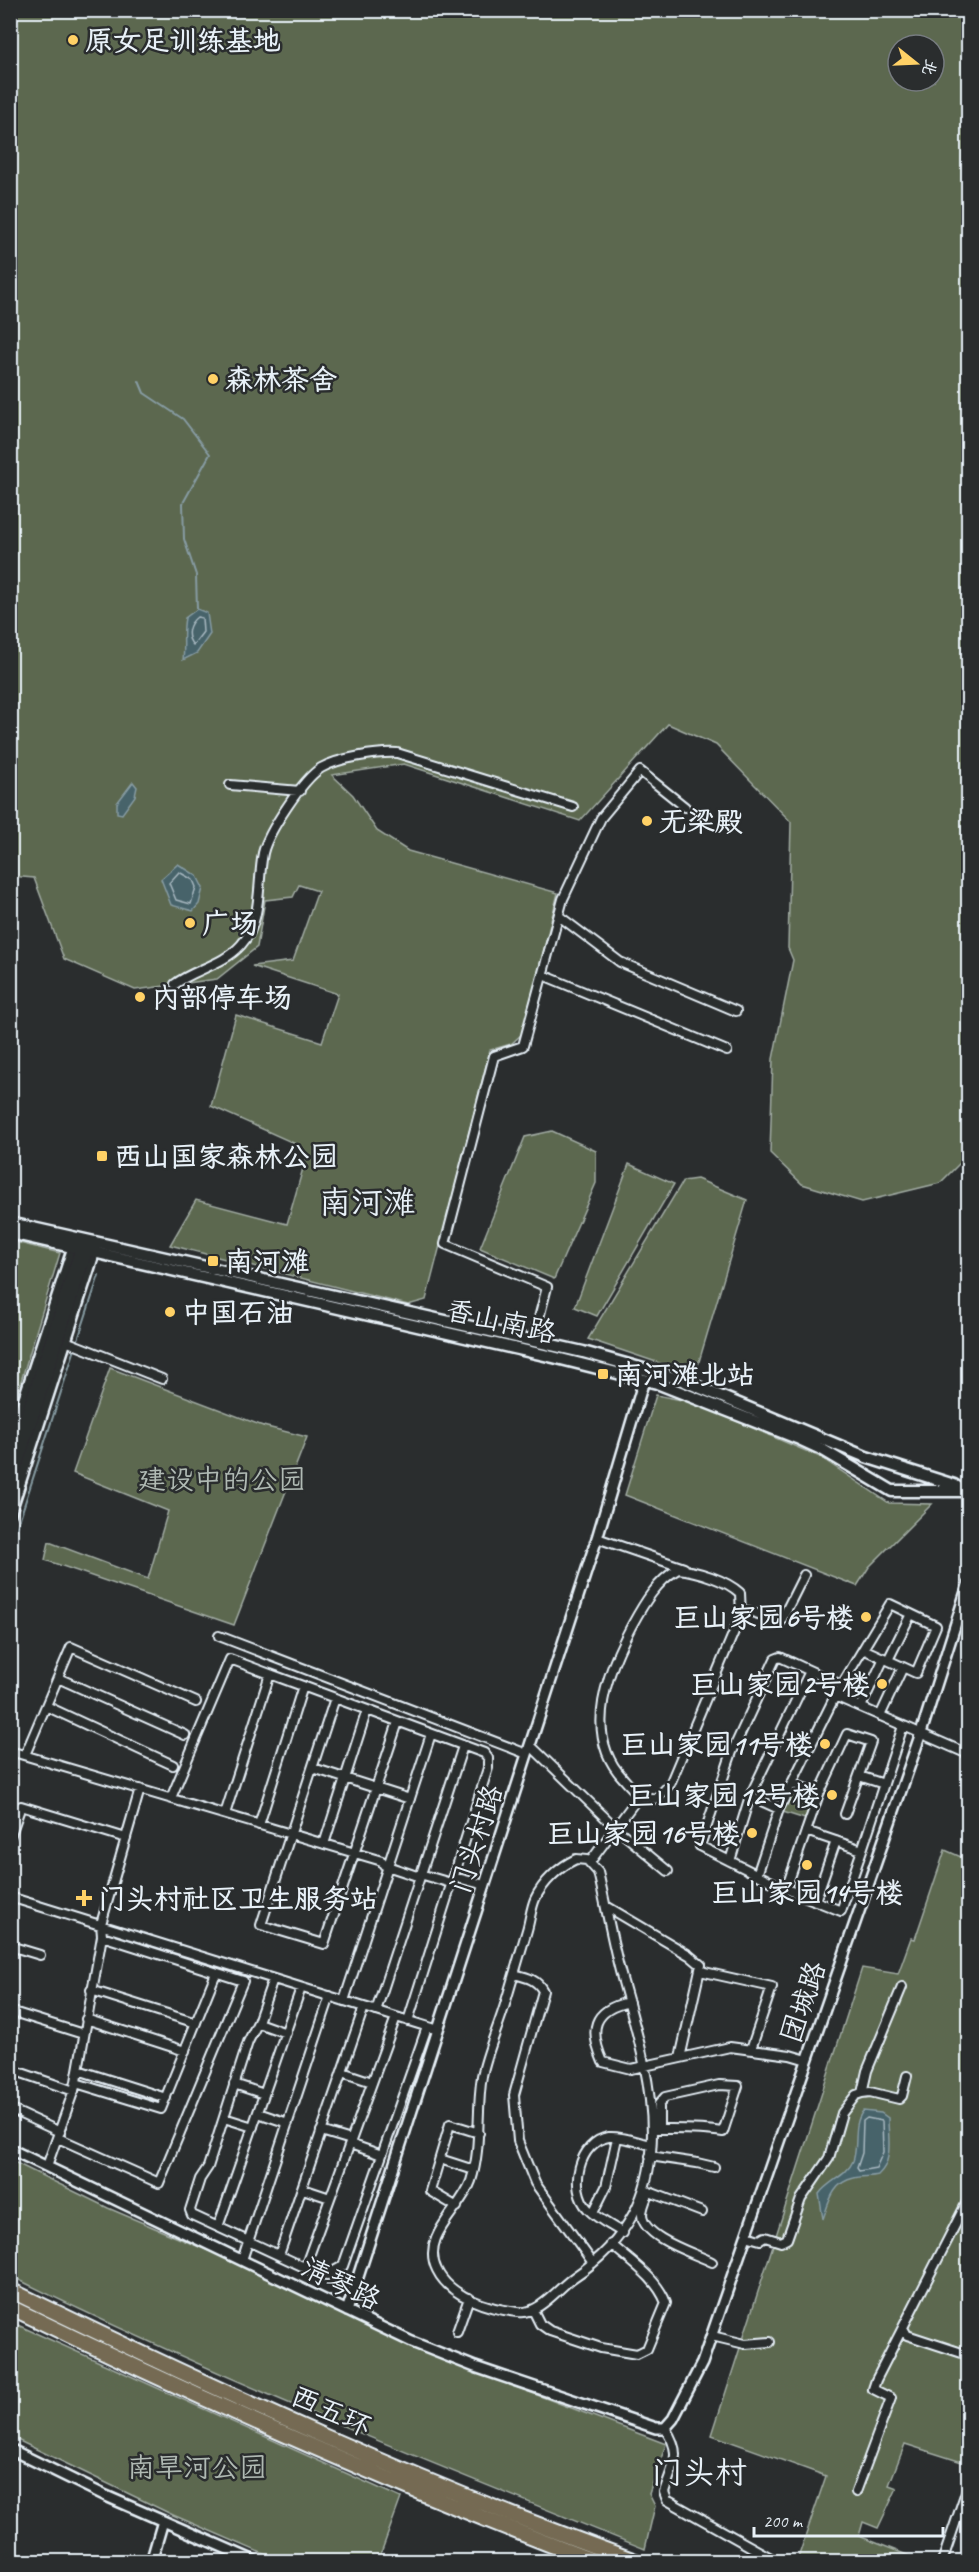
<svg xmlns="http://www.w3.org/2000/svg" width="979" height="2572" font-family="Caveat,'LXGW WenKai TC',sans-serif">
  <rect width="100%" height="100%" fill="#2a2d2e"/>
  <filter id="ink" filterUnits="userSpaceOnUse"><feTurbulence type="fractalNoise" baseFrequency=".0167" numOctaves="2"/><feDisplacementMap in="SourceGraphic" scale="12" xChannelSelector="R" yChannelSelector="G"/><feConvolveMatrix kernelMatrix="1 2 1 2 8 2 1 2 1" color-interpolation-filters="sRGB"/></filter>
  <g filter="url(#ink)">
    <path fill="#5b674f" stroke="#a2aca4" stroke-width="1.5" fill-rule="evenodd" d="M10 11H968V1155L940 1183 862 1202 802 1184 770 1153 773 1059 793 960 788 948 791 822 716 745 668 724 580 821 404 764 332 775 353 795 377 831 408 851 558 893 523 1033 511 1044 490 1050 426 1300 408 1305 170 1245 196 1200 287 1224 306 1158 296 1144 211 1106 236 1015 322 1042 338 994 252 966 293 961 318 891 299 885 293 897 265 900 257 947 217 979 135 990 64 959 34 878 11 876ZM898 45H934V81H898Z
      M552 1131 596 1151V1183L554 1279 480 1248 525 1137Z
      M629 1164 674 1184 597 1316 575 1307Z
      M697 1179 747 1200 695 1375 588 1339 683 1181Z
      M11 1241 60 1253 11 1414 10 1241Z
      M110 1368 263 1426 307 1437 234 1625 45 1560 49 1542 148 1579 168 1511 73 1473Z
      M656 1395 692 1402 820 1457 889 1503 932 1504 869 1567 857 1586 625 1495Z
      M790 1787 810 1793 811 1799 805 1819 780 1811Z
      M945 1850 968 1860V2464L905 2444 889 2485 897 2488 878 2528 863 2522 859 2536 922 2561H797L826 2476 712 2435 862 1968 898 1974 911 1938 915 1939Z
      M10 2160 108 2208 244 2266 409 2346 666 2444 649 2494 655 2506 645 2549C431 2463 217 2378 11 2276Z
      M11 2322 401 2498 378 2561H280L173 2515 11 2437Z"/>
    <path fill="#47636b" stroke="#879ca3" stroke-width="1.5" d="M197 609 207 613 210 634 197 653 183 660C185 646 182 633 185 618Z
      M133 782 137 787 135 796 122 814 117 813V803Z
      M178 864 197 876 203 888 199 904 193 911 171 905 161 879Z
      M863 2111 881 2113 888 2118C888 2137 894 2161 878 2175 870 2177 862 2176 854 2178 833 2182 829 2202 823 2219L819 2194C828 2181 847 2176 853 2161 859 2144 852 2125 863 2111Z"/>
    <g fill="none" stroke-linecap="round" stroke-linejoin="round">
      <path stroke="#a8b8c0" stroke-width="1.5" d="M197 617 202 618 203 632 193 645C185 636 188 624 197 617Z
        M179 872 193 880 196 887 191 904 176 900 169 883Z
        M867 2118 882 2121 883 2152 876 2168 859 2171 857 2168 862 2153 863 2121Z"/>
      <path stroke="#879ca3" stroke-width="2" d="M139 381 144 393 183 419 210 454 183 503 184 539 196 575 197 609
        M10 1549 99 1275"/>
      <defs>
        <path id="minor" d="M230 785 300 791
          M559 916 620 962 736 1011
          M543 975 727 1051
          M175 984C195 969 223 965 241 945 263 921 257 883 263 853 268 832 303 779 321 768 338 758 378 752 397 753L573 807
          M63 1340 162 1379
          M533 1341 547 1287 445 1244 494 1056 523 1046 563 899 601 818 640 771 685 807
          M597 1538 684 1568
          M678 1569C697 1571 726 1580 740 1593L741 1615 670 1784 656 1799C638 1796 635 1792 623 1778 582 1735 608 1669 632 1625 644 1603 657 1581 678 1569Z
          M742 1609 781 1621 804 1575
          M219 1636 527 1754
          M888 1660 911 1614
          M58 1678 185 1735
          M835 1696 890 1604 936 1626 916 1673 863 1649
          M335 1698 261 1925 324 1944 398 1722
          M46 1706 173 1765
          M861 1707 884 1658
          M880 1716 903 1667
          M530 1745 616 1828 668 1871
          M10 1751 382 1861 384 1865 417 1876 420 1874 451 1883 454 1877 485 1885
          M25 1755 71 1647 196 1702
          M313 1768 410 1799
          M859 1776 884 1784
          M750 1796 779 1809
          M171 1798 230 1659 270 1674
          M225 1814 270 1674 484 1753 488 1758V1768L408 2021
          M845 1814 871 1742 847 1734 819 1794 792 1783 835 1696 968 1754
          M259 1825 303 1686
          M806 1831 862 1850 841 1911 786 1889 819 1794
          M10 1837 21 1806 126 1838
          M324 1844 367 1710
          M862 1850 903 1726
          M576 1859 587 1860 598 1872C606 1906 612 1941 621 1975 652 2084 688 2201 574 2277 558 2288 539 2315 518 2312 489 2309 450 2297 437 2270 420 2236 461 2210 471 2181 482 2147 476 2111 482 2076 487 2051 499 2026 506 2001 513 1977 520 1953 527 1930 530 1920 531 1908 535 1899 543 1882 559 1867 576 1859Z
          M730 1861 750 1796 810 1671
          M590 1862 639 1796
          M757 1875 779 1809 792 1783
          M786 1889 700 1846 732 1752 775 1659 780 1657 841 1685
          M10 1897 438 2030
          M815 1901 836 1841
          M606 1906 689 1955 701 1965 680 2058
          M10 1946 40 1955
          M700 1971 772 1987 751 2049
          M514 1974C526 1977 537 1979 543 1991L514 2095 518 2141 535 2183 593 2263
          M273 1979 258 2022 248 2042 208 2167 200 2179 190 2210 192 2215 317 2273 327 2275 343 2266 427 2027
          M91 1990 196 2023
          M344 2001 431 1734
          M629 2002C592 2010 589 2030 603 2062L631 2069 730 2047 790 2055 807 2060
          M10 2011 83 2034
          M376 2011 463 1746
          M86 2019 185 2051
          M258 2023 286 2033
          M10 2069 74 2091
          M78 2070 166 2098
          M342 2072 372 2082
          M76 2083 161 2109 216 1973
          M234 2084 264 2094
          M862 2093 870 2092 899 2099 902 2096 907 2076
          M10 2109 60 2132
          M258 2113 288 2123
          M224 2118 253 2127
          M653 2129C676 2129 699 2128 723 2132L738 2086 719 2085 665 2097 659 2104V2129
          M321 2131 351 2140
          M58 2138 159 2183 243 1981 102 1936
          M350 2144 382 2155
          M650 2156 697 2163 714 2167
          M440 2159 474 2170
          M47 2166 75 2087 102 1936 101 1924 140 1789
          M303 2189 330 2198
          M647 2191 702 2212
          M649 2192C646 2199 642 2207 642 2215 643 2238 694 2253 712 2262
          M457 2207 430 2191 450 2124 479 2133
          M593 2213 606 2187 617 2138
          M218 2227 301 1988
          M623 2233C612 2226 597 2219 588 2209 568 2189 579 2141 609 2137 622 2136 638 2142 651 2145
          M746 2236 760 2240 765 2237 781 2242 787 2239 801 2199 829 2158 842 2113 856 2095 862 2093 867 2071 902 1987
          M279 2255 364 2007
          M242 2260 330 1996
          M305 2267 396 2017
          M533 2310 540 2324 550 2331 601 2348 637 2354 647 2349 666 2303C657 2278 631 2262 611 2244
          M903 2328 907 2335 968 2355
          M457 2332 469 2298
          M712 2336 745 2344 770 2342
          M665 2428C683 2455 673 2464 664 2492L667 2500 778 2562
          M856 2492 891 2398 873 2389 876 2380 968 2200
          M942 2562 968 2486"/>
        <path id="tertiary" d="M10 1441 75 1241
          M10 1514 96 1248
          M10 2149 412 2342 475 2367 656 2428H665L673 2419 702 2363 921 1733 968 1585
          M347 2311 597 1538 644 1380
          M10 2449 106 2496 257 2562
          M151 2562 163 2521"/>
        <path id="secondary" d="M10 1223 583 1352 679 1379 866 1457 954 1485 963 1491
          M10 1233 553 1357 657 1383 797 1438 823 1450 892 1491H964
          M10 1464 82 1243
          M10 1488 89 1246"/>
        <path id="motorway" d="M10 2290C215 2390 423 2485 638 2562
          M10 2307C202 2400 396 2487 596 2562"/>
      </defs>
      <use href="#minor" stroke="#e8f1f8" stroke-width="12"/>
      <use href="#tertiary" stroke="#e8f1f8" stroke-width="14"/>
      <use href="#secondary" stroke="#e8f1f8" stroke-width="15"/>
      <use href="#motorway" stroke="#e8f1f8" stroke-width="18"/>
      <use href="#minor" stroke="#2a2d2e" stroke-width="8"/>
      <use href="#tertiary" stroke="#2a2d2e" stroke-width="9"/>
      <use href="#secondary" stroke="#2a2d2e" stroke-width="10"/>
      <use href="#motorway" stroke="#756b52" stroke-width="14"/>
    </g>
  </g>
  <g fill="#ffd166" stroke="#2a2d2e" stroke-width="2">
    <circle cx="73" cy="40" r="6"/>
    <circle cx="213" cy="379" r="6"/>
    <circle cx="647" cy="821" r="6"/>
    <circle cx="190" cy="923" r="6"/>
    <circle cx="140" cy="997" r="6"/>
    <rect x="96" y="1150" width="12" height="12" rx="3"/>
    <rect x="207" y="1255" width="12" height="12" rx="3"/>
    <circle cx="170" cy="1312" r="6"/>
    <rect x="597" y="1368" width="12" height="12" rx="3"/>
    <circle cx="866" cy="1617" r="6"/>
    <circle cx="882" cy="1684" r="6"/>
    <circle cx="825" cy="1744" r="6"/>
    <circle cx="832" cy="1795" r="6"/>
    <circle cx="752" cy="1833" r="6"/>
    <circle cx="807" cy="1865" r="6"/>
    <path d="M81 1889h6v6h6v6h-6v6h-6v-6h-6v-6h6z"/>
  </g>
  <g text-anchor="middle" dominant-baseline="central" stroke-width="5" stroke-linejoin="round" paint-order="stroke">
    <g font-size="28" font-weight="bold" fill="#e8f1f8" stroke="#2a2d2e" text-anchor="start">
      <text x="85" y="40">原女足训练基地</text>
      <text x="225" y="379">森林茶舍</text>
      <text x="659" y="821">无梁殿</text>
      <text x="202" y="923">广场</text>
      <text x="152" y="997">内部停车场</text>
      <text x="114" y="1156">西山国家森林公园</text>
      <text x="225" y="1261">南河滩</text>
      <text x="182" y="1312">中国石油</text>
      <text x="615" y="1374">南河滩北站</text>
      <text x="854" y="1617" text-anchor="end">巨山家园6号楼</text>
      <text x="870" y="1684" text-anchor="end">巨山家园2号楼</text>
      <text x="813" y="1744" text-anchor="end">巨山家园11号楼</text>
      <text x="820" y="1795" text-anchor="end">巨山家园12号楼</text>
      <text x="740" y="1833" text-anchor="end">巨山家园16号楼</text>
      <text x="807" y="1892" text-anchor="middle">巨山家园14号楼</text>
      <text x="98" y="1898">门头村社区卫生服务站</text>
    </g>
    <g font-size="28" fill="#e8f1f8" stroke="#2a2d2e">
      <text transform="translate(501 1321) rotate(13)">香山南路</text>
      <text transform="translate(476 1839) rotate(-72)">门头村路</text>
      <text transform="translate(803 2002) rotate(-71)">团城路</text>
      <text transform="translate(341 2283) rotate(26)">清琴路</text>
      <text transform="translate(331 2411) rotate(24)">西五环</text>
    </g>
    <g font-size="28" fill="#b0bab4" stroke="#2a2d2e">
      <text x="222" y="1479">建设中的公园</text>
      <text x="197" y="2467">南旱河公园</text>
    </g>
    <g font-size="32" fill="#e8f1f8" stroke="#2a2d2e">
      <text x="367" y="1202">南河滩</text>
      <text x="699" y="2472">门头村</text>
    </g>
  </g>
  <rect width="979" height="2572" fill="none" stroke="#2a2d2e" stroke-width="36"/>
  <rect x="18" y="18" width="943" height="2536" fill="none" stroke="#e8f1f8" stroke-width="2" filter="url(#ink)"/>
  <g transform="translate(916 63) rotate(108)"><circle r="28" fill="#2a2d2e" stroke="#767b7f" stroke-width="1.5"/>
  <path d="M0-4.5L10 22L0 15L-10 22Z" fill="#ffd166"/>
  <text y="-9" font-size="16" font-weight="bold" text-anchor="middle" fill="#e8f1f8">北</text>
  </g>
  <path d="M754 2527v9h189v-9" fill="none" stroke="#e8f1f8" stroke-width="3"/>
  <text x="763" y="2527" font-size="18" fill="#e8f1f8" stroke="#2a2d2e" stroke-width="4.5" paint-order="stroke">200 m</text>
</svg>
